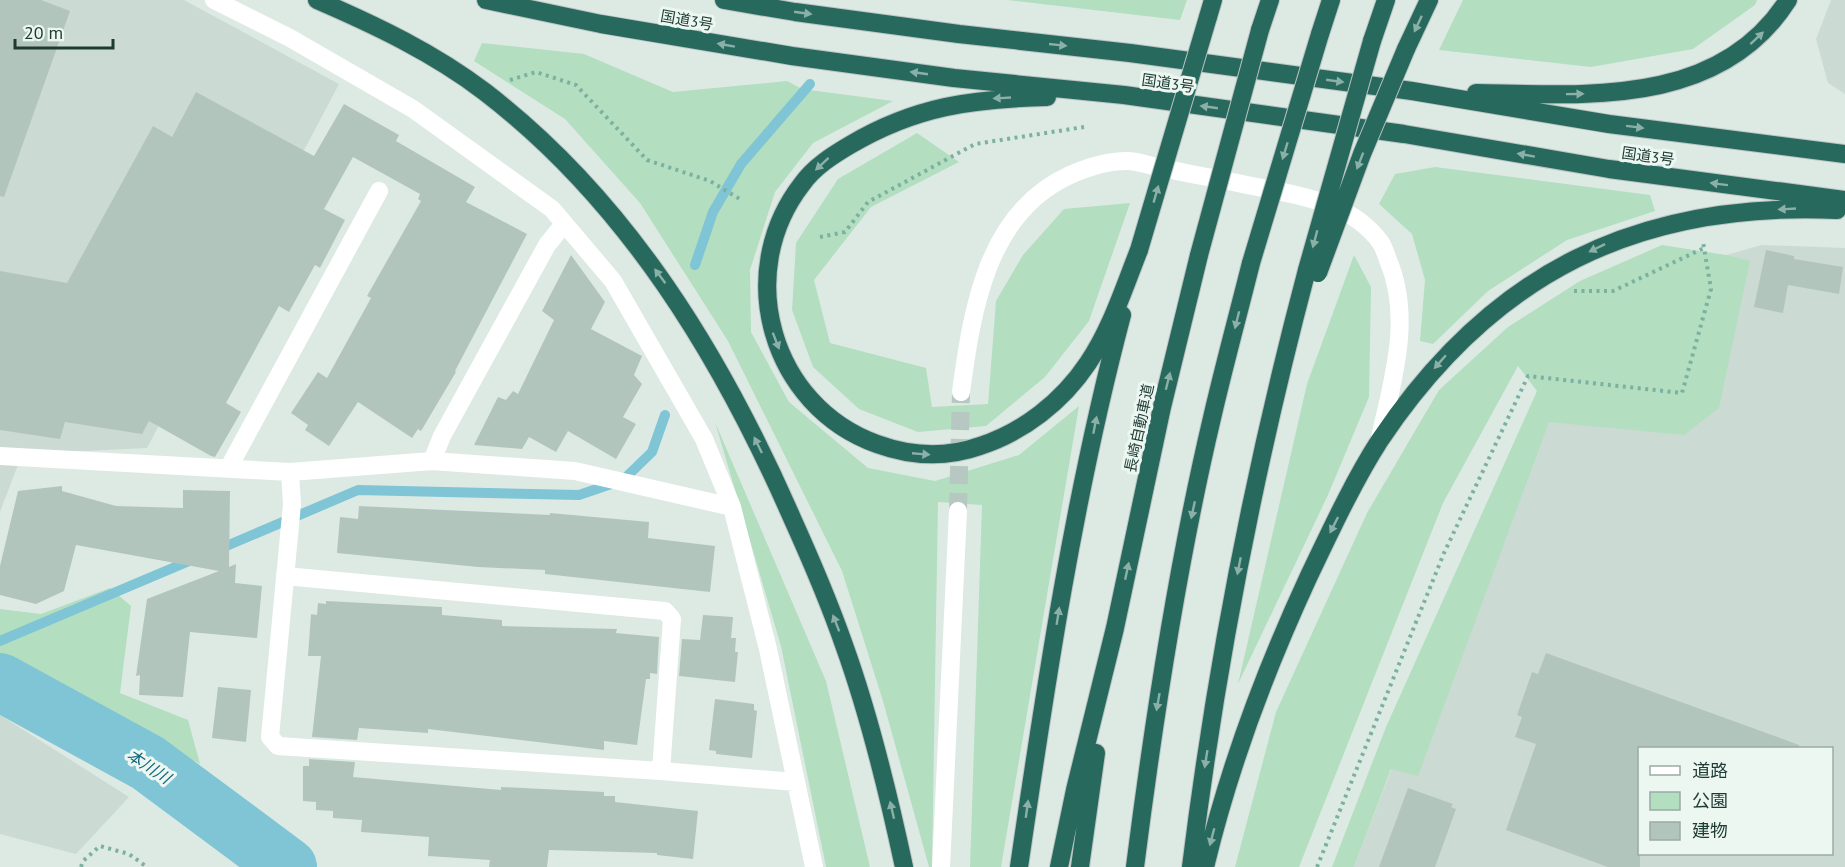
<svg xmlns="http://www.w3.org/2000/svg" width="1845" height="867" font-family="'PT Sans','Noto Sans JP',sans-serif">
  <rect width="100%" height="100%" fill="#ddeae4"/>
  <path fill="#cbdad3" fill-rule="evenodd" d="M0 0H184L339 84 147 448 22 454 0 512Z
    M1831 0H1845V94L1828 83 1816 39Z
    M1762 245 1845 248V867H1354L1537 391 1688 402 1726 255ZM1640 748H1832V854H1640Z
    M0 715 129 797 76 854 0 834Z"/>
  <path fill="#b3dec0" d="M1007 0H1187L1180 20Z
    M1463 0H1757L1755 5 1693 49 1591 67 1439 50Z
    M482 43 584 54 673 92 787 81 802 89 893 101 813 143 775 192 750 270 751 332 789 402 868 468 935 481 1019 455 1079 406 1001 867H970L982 505 938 502 932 867H929L883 701 842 571 728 341 640 203 565 119 474 61Z
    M917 133 959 162 871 207 814 280 830 343 926 368 932 407 988 404 996 301 1023 255 1064 209 1130 203 1089 321 1045 377 986 426 918 432 859 409 813 367 792 310 796 243 838 179Z
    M1435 167 1650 195 1655 211 1567 240 1488 291 1433 344 1420 341 1425 280 1412 234 1379 204 1395 174Z
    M1662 245 1726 255 1750 261 1719 408 1684 435 1549 422 1418 776 1391 769 1354 867H1332L1386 727 1537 391 1518 366 1443 503 1299 867H1235L1276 712 1367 513 1439 390 1508 327 1580 281Z
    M1354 255 1371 287 1369 397 1328 495 1238 684 1307 384Z
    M715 422 826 681 870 867H826L781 646Z
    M110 588 131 606 120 693 188 720 200 764 0 662V609L41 614Z"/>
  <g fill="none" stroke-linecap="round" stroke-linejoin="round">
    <path stroke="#7fc5d5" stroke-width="10" d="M695 265 713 212 741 164 810 84
      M217 550 358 490 579 495 623 480 652 452 665 415
      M0 641 194 559"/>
    <path stroke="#7fc5d5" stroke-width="58" d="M0 682 148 763 288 867"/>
  </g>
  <path fill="#b2c5bd" d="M0 0H41L70 11 4 197 0 196Z
    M196 92 314 156 344 104 399 135 396 141 475 187 466 202 527 234 455 371 456 372 421 431 418 429 412 438 358 402 329 446 305 430 308 425 291 413 318 372 327 378 371 298 367 296 421 201 418 199 420 194 353 157 324 209 345 220 320 268 315 265 289 312 279 306 249 361 226 403 241 412 215 457 211 456 149 421 142 434 65 422 60 439 0 430V271L67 283 153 126 172 137Z
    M1766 250 1794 256V259L1843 267 1839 294 1788 285 1783 313 1754 307Z
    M571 255 605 302 591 329 642 356 634 375 642 384 623 417 636 424 616 459 568 431 556 452 529 437 522 449 474 445 498 397 506 400 513 391 518 394 554 320 542 311Z
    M62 486V491L116 506 183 508V490L230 491 229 567 236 564 235 583 262 586 257 638 190 632 183 697 139 695 140 675 136 676 147 599 219 571 76 545 64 591 36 604 0 595V566L18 491Z
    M359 506 550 515V513L649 522 648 538 715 546 710 592 545 574V570L478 567 337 553 340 517 358 519Z
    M326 601 442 607V615L502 620V626L617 629 616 633 659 637 657 674 650 673V679H646L637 745 604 741V750L428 729V733L359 728 357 740 312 737 321 656H308L311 614 317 615 318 603 326 604Z
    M703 615 733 617 731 638H736L735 652H738L735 682 679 676 682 639 700 640Z
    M1546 653 1799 745V748H1640V867H1608L1506 830 1536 744 1515 737 1522 717 1517 715 1532 672 1538 674Z
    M218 687 251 690 246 742 212 738Z
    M715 699 754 704V710L757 711 752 758 716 754V751L709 750Z
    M309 759 355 762 353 777 501 790V787L604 792V796H615V802L698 811 693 859 657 855V853L549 850 547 867H489L490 860 428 856 429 837 361 832 362 820 333 818V811L316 810V802L303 801V766H309Z
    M1408 788 1453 804 1451 807 1456 809 1435 867H1379Z"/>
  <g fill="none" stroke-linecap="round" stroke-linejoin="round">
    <path stroke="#b7c7c1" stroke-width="18" stroke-dasharray="18 9" stroke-linecap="butt" d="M958 511 961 392"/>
    <defs>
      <path id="highway" d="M317 0C375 25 434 53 485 92 627 201 721 356 792 518 811 560 829 602 844 645 870 717 888 792 904 867
        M486 0 601 24 792 56 954 78 1124 95 1404 134 1609 169 1845 200
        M724 0 795 12 959 34 1130 53 1412 91 1609 124 1845 154
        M1208 17 1213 0
        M1260 30 1270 0
        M1320 34 1331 0
        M1372 41 1386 0
        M1406 49 1429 0
        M1476 93C1587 95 1720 107 1788 0
        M1047 97C972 99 916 106 850 145 833 155 814 167 802 184 733 273 771 406 877 444 910 456 946 458 980 446 1023 432 1062 402 1088 363 1111 329 1124 288 1139 250
        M1019 867C1046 682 1074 496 1122 315
        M1059 867 1075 790 1115 628 1162 407 1199 255
        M1080 867 1096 753
        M1135 867C1154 717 1177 566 1212 418 1224 366 1238 315 1251 263
        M1191 867C1216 666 1255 466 1307 270
        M1205 867C1229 767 1265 671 1308 578 1329 534 1354 480 1380 440 1492 273 1637 201 1837 210"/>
    </defs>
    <use href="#highway" stroke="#bbc4c2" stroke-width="20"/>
    <path stroke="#7ab1a1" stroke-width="4" stroke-dasharray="3 4.5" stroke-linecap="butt" d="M510 80 536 72 576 85 647 160 710 181 743 201
      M820 237 845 232 868 202 975 144 1084 127
      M1574 291H1613L1704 248
      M81 867 83 861 100 846 129 854 147 867
      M1317 867 1444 553 1528 376 1682 393 1711 289 1703 242"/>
    <path stroke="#fff" stroke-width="18" d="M214 0 290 38 413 109 552 209 613 281 704 439 732 507
      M961 392C972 311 986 213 1070 175 1088 167 1107 161 1127 161 1138 161 1151 166 1162 168 1190 174 1219 179 1247 185 1295 195 1350 200 1381 243 1384 248 1386 254 1388 260 1413 319 1392 382 1379 442
      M0 456 290 472 432 461 575 471 732 507 768 649 814 867
      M432 461 442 436 547 245 564 224
      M229 467 379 191
      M290 472 292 504 270 737 278 746 661 771 795 782
      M285 576 665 611 672 619 661 771
      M941 867 958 511"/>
    <use href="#highway" stroke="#27695d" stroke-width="18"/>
    <defs>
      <path id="highway-bridge" d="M1139 250 1208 17
        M1199 255 1260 30
        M1251 263 1320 34
        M1307 270 1372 41
        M1318 273 1362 154 1406 49"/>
    </defs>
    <use href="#highway-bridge" stroke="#bbc4c2" stroke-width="20" stroke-linecap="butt"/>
    <use href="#highway-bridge" stroke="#27695d" stroke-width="18"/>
  </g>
  <defs><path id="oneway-solid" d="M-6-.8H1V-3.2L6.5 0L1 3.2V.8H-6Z" transform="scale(1.5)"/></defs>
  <g fill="#8ab0a8">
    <use href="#oneway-solid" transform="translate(803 13) rotate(8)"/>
    <use href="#oneway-solid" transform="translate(1418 24) rotate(115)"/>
    <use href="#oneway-solid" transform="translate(1757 38) rotate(-43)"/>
    <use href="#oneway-solid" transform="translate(726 45) rotate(-170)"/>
    <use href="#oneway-solid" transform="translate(1058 45) rotate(6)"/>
    <use href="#oneway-solid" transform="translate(919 73) rotate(-172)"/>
    <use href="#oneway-solid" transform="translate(1335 81) rotate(8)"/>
    <use href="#oneway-solid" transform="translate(1575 94) rotate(-1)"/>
    <use href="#oneway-solid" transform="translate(1002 98) rotate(177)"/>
    <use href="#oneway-solid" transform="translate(1209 107) rotate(-172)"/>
    <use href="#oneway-solid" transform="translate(1635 127) rotate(7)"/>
    <use href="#oneway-solid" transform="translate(1285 151) rotate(107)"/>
    <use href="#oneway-solid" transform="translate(1526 155) rotate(-170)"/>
    <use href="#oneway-solid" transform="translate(1360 161) rotate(111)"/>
    <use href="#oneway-solid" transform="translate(822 164) rotate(137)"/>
    <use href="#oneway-solid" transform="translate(1719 184) rotate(-173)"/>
    <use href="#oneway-solid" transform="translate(1156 194) rotate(-74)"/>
    <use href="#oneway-solid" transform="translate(1787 209) rotate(177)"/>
    <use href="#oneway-solid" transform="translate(1315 239) rotate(105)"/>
    <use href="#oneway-solid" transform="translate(1597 248) rotate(154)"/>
    <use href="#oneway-solid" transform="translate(660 276) rotate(-127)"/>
    <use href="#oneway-solid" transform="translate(1237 320) rotate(104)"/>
    <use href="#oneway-solid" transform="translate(776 341) rotate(69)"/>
    <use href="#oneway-solid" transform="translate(1440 362) rotate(131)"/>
    <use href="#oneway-solid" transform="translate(1168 381) rotate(-76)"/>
    <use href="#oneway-solid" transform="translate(1095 425) rotate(-79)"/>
    <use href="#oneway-solid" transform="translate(758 445) rotate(-116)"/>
    <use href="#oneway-solid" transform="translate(921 454) rotate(5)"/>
    <use href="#oneway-solid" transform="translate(1193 510) rotate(102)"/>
    <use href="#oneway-solid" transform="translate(1334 525) rotate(117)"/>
    <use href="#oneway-solid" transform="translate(1239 566) rotate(101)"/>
    <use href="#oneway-solid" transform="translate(1127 571) rotate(-78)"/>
    <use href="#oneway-solid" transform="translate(1058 616) rotate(-81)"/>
    <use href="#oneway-solid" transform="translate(836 623) rotate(-111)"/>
    <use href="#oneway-solid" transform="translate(1158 702) rotate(100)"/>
    <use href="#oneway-solid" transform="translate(1206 759) rotate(99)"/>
    <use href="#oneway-solid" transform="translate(1027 809) rotate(-82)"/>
    <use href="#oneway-solid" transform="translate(892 810) rotate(-103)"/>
    <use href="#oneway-solid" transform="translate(1212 837) rotate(105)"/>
  </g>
  <g text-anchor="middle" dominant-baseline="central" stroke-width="6" stroke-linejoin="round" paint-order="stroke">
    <g font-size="15" fill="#1d3a33" stroke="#edf7f2">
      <text transform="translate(687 20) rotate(10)">国道3号</text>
      <text transform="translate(1168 83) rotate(8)">国道3号</text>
      <text transform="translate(1648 156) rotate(8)">国道3号</text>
      <text transform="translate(1139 428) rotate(-78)">長崎自動車道</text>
    </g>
    <g font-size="16" font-style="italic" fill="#14667a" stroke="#edf7f2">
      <text transform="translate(149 766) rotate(33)">本川川</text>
    </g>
  </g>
  <rect x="1638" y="747" width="195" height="108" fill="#edf7f2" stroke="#9aaba6" stroke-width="1.5"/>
  <rect x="1650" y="766" width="30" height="9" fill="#ffffff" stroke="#9aaba6" stroke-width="1.5"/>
  <text x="1692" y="777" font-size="18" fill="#1d3a33">道路</text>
  <rect x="1650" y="792" width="30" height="18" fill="#b3dec0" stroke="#9aaba6" stroke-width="1.5"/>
  <text x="1692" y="807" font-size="18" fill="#1d3a33">公園</text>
  <rect x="1650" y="822" width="30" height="18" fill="#b2c5bd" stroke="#9aaba6" stroke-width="1.5"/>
  <text x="1692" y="837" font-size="18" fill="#1d3a33">建物</text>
  <path d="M15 39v9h98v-9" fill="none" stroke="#1d3a33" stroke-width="3"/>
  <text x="24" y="39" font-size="18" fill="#1d3a33" stroke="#edf7f2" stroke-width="4.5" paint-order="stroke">20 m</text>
</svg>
